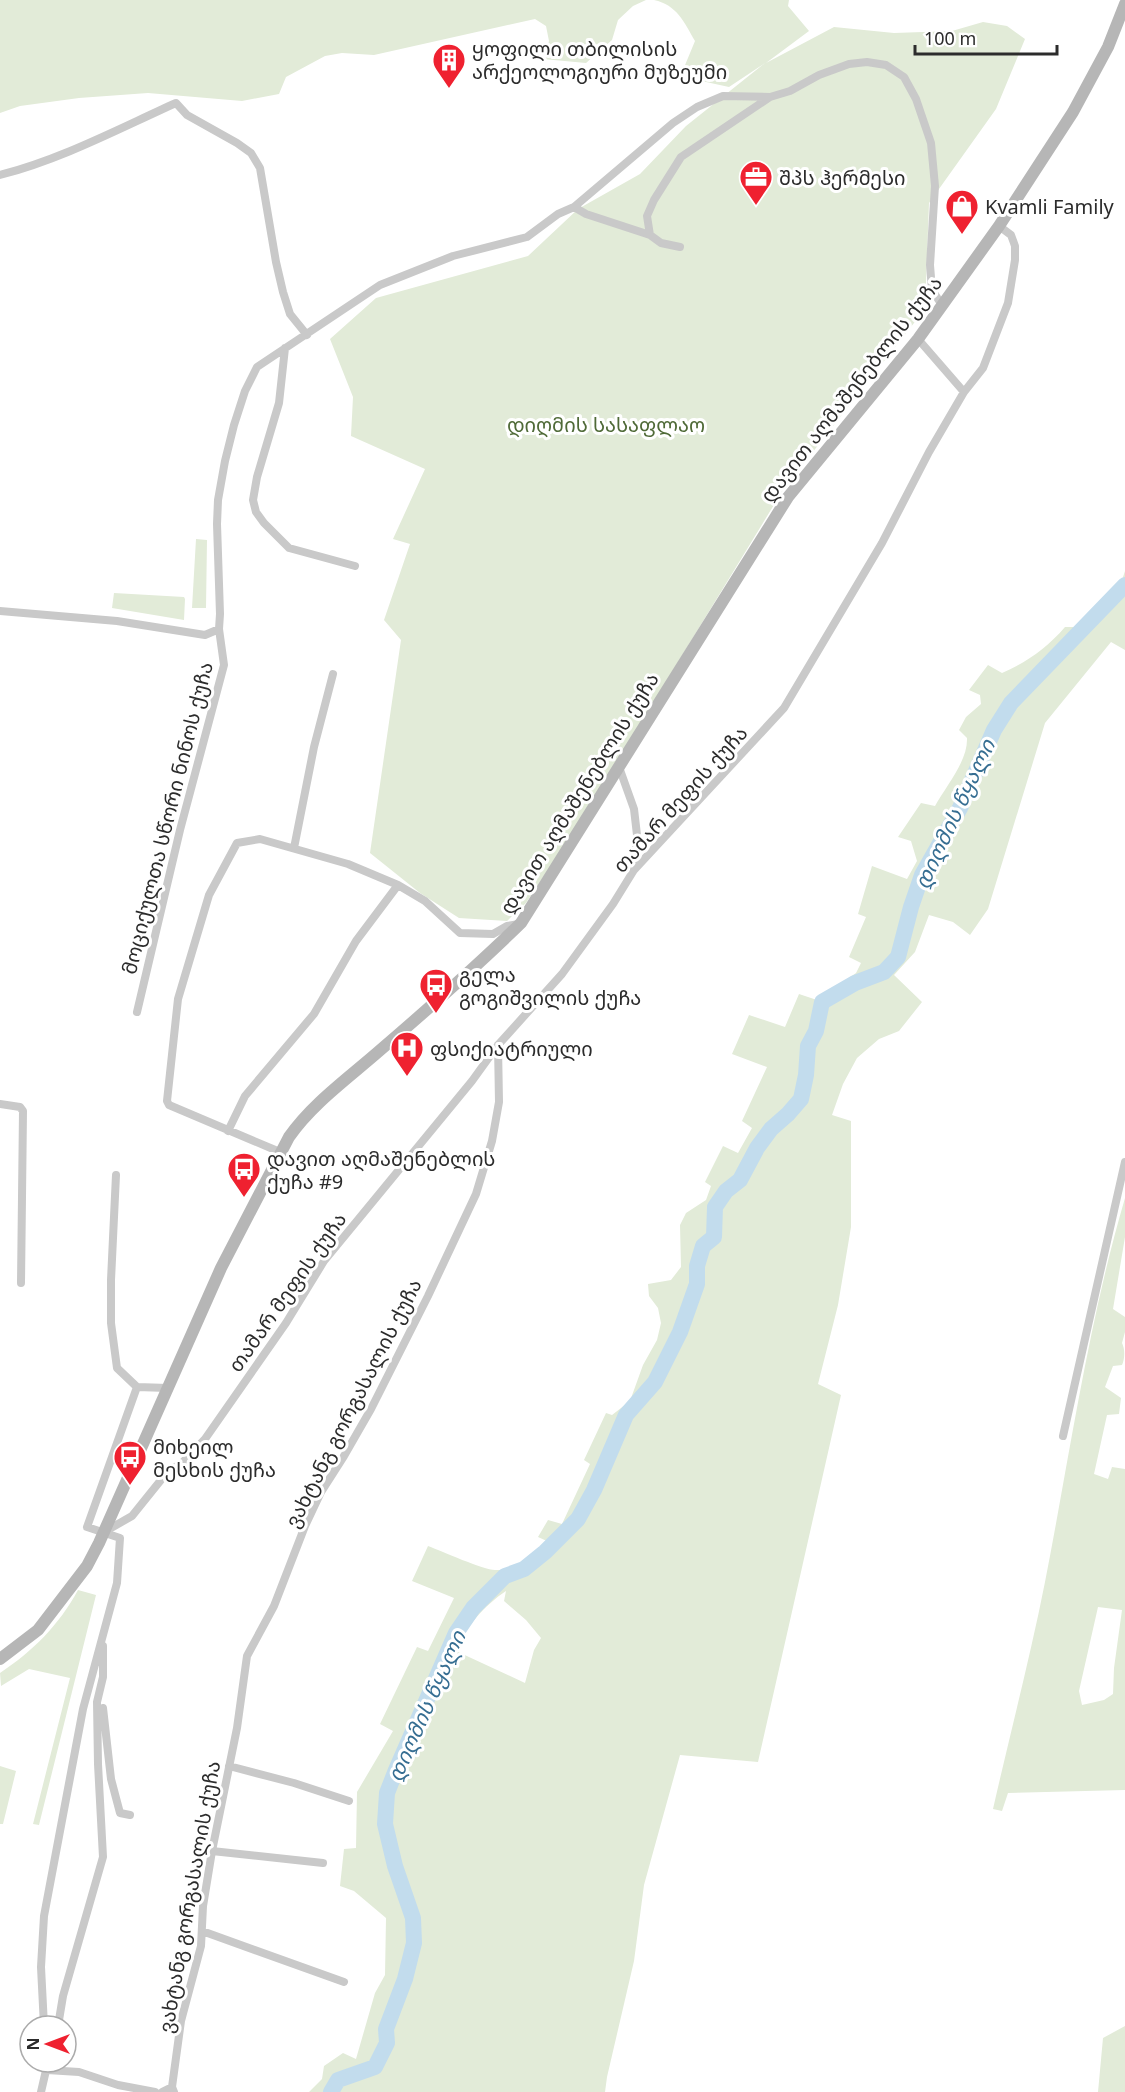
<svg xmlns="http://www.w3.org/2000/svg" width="1125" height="2092" font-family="'Noto Sans','Noto Sans Georgian',sans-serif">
  <rect width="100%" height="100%" fill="#fff"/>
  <path fill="#e2ebd8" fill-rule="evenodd" d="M0 0H646L633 6 618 20 612 40 586 63 543 59 549 41 546 26 535 19 374 55 342 53 325 56 286 77 279 94 242 101 148 93 79 98 20 106 0 113Z
    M654 0H789L788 6 809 31 766 63 834 27 894 33 952 31 983 22 1007 26 1025 39 996 109 929 203 925 309 783 490 589 808 526 903 507 921 459 918 420 893 370 853 401 640 384 620 410 544 393 539 425 469 351 436 353 397 330 339 376 298 528 256 578 209 640 174 686 126 765 63 729 87 683 77V70L695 41C684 22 677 5 654 0Z
    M196 539 207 540 206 608H192Z
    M1125 571V650L1111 642 1045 723 988 909 970 935 953 922 929 915 915 952 894 975 922 1002 899 1031 879 1039 857 1058 843 1084 832 1115 851 1121V1227L838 1305 818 1384 841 1395 758 1762 680 1755 644 1885 634 1961 607 2077 605 2092H309L322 2079 324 2066 343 2053 356 2059 375 1993 385 1975 386 1918 354 1891 340 1886 344 1849 356 1848 357 1792 393 1731 380 1724 417 1647 428 1651 454 1598 412 1581 428 1546C441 1551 484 1570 495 1570 516 1571 534 1555 549 1542L538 1537 548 1520 562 1524 590 1464 584 1460 606 1413 612 1415 630 1401 643 1365 657 1340 661 1323 658 1308 649 1296 648 1284 671 1280 681 1267 680 1225 686 1213 706 1200 711 1186 705 1182 723 1146 738 1153 752 1128 742 1121 767 1067 732 1054 749 1015 785 1027 799 994 817 1000 856 973 861 963 849 957 866 917 858 914 872 866 907 879 917 861 911 841 898 837 921 803 935 806C946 786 968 761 967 738L959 730 966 717 981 704 980 695 969 690 988 665 1002 673C1027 662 1047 648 1065 627H1075L1122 580ZM506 1591 504 1601 526 1620 541 1638 534 1650 525 1683 456 1651C465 1627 485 1605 506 1591Z
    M114 593 184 597 185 599 184 620 112 608Z
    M1125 1198V1237L1113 1309 1125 1317V1332L1122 1343C1125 1349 1125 1358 1122 1365L1113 1366 1105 1387 1121 1398 1119 1414 1107 1415 1094 1474 1108 1479 1112 1467 1125 1469V1790L1008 1793 1002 1811 993 1809C1010 1734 1030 1658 1045 1582 1070 1454 1088 1324 1125 1198ZM1098 1607 1122 1610 1114 1668 1113 1694 1104 1700 1082 1705 1079 1691Z
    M78 1590 96 1595 39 1825 33 1824 70 1678 29 1669 1 1686 0 1673C33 1651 59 1625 78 1590Z
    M0 1766 16 1771 3 1824H0Z
    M1125 2026V2092H1098L1103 2038Z"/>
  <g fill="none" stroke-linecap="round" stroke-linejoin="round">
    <path stroke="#c2dced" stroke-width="16" d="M331 2092 338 2080 375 2067 387 2043 386 2029 405 1979 414 1943 413 1918 395 1866 385 1824 387 1793 396 1770 456 1633 473 1608 505 1576 524 1569 545 1552 578 1519 594 1490 626 1415 655 1382 680 1332 697 1284V1266L703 1246 714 1237 715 1207 726 1191 740 1180 757 1148 771 1129 788 1114 801 1099 806 1075 808 1046 816 1031 822 1002 855 983 884 972 898 957 911 907 922 875 960 808 994 730 1011 703 1125 585"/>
    <path stroke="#c9c9c9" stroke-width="8" d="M0 175C62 159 118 129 176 103L187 115 237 143 251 153 260 168 276 262 283 292 290 314 307 335
      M574 207 586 214 650 235
      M680 247 661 243 650 235 647 216 654 200 681 157 770 97 790 91 819 75 849 64 867 62 886 65 904 77 916 99 931 143 935 186 930 265 932 290 942 305
      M918 339 964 392
      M285 348 279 403 257 477 253 500 256 512 264 523 289 548 355 566
      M0 611 117 621 205 635 219 629
      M619 767 634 809 637 835 634 869
      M294 848 314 747 333 674
      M137 1012 180 830 224 665 219 629 220 614 217 524 218 500 225 461 234 425 245 391 257 367 380 285 453 256 527 237 558 214 574 207 673 123 697 107 723 96 770 97
      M0 1104 20 1107 23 1111 21 1283
      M228 1131 245 1096 314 1014 356 941 398 885
      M280 1152 169 1105 167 1101 178 999 209 895 237 843 260 839 348 864 398 885 425 901 460 933 493 934 507 926 519 924
      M116 1175 111 1280V1323L117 1368 137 1387 168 1388
      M1063 1436 1125 1162
      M104 1532 132 1516 169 1470 181 1464 205 1439 286 1323 324 1261 472 1081 498 1045 562 974 613 904 634 870 784 708 882 543 929 452 964 392 983 368 1008 303 1015 260V246L1011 235 999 226
      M103 1708 111 1779 120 1813 130 1815
      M229 1766 294 1783 349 1801
      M212 1851 323 1863
      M202 1931 344 1982
      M44 2026 41 1967 44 1916 83 1709 117 1583 120 1538 87 1527 137 1387
      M58 2026 63 1996 103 1857 98 1764 97 1702 103 1677V1646
      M49 2062 47 2070 79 2072 118 2085 155 2092
      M41 2092 47 2066
      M162 2092 172 2087
      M174 2092 172 2087 181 2021 201 1946 203 1906 212 1851 237 1728 247 1656 274 1606 305 1526 321 1492 344 1456 371 1409 428 1296 476 1194 492 1141 499 1102 498 1045"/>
    <path stroke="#b6b6b6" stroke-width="12" d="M0 1659 38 1630 87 1566 99 1543 221 1268 289 1137C312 1104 347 1079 378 1052 427 1010 475 968 521 923L788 497 918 339 999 226 1073 112 1108 47 1125 4"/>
  </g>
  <defs>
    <symbol id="building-pin" viewBox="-11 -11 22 30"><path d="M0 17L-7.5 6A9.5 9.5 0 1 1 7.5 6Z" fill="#ef2130" stroke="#fff"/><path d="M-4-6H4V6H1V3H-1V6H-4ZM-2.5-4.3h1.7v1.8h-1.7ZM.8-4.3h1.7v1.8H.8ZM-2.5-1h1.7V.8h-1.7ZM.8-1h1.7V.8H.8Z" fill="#fff"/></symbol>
    <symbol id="office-pin" viewBox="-11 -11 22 30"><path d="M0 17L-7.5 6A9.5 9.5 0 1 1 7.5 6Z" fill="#ef2130" stroke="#fff"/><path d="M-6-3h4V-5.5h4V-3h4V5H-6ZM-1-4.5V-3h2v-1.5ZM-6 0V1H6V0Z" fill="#fff"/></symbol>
    <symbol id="shop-pin" viewBox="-11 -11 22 30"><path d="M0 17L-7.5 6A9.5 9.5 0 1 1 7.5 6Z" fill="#ef2130" stroke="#fff"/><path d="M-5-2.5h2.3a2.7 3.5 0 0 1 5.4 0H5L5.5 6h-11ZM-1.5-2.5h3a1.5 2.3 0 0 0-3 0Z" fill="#fff"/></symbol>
    <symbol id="bus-pin" viewBox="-11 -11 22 30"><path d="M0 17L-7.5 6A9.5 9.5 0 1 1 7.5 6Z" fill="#ef2130" stroke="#fff"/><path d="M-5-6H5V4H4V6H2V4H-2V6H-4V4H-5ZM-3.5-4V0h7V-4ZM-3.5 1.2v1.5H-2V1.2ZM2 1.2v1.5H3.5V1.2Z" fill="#fff"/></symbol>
    <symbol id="hospital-pin" viewBox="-11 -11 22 30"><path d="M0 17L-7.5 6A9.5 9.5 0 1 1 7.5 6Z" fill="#ef2130" stroke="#fff"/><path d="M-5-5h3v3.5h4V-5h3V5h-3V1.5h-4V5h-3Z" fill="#fff"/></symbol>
  </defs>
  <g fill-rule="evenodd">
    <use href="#building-pin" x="430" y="41" width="38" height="52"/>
    <use href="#office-pin" x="737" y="158" width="38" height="52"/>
    <use href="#shop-pin" x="943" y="187" width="38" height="52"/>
    <use href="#bus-pin" x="417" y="966" width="38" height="52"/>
    <use href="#hospital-pin" x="388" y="1029" width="38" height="52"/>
    <use href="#bus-pin" x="225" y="1150" width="38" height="52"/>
    <use href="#bus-pin" x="111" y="1438" width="38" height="52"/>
  </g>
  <g text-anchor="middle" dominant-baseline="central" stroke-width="6" stroke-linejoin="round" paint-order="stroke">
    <g font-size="20" fill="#2c2c2c" stroke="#fff" text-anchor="start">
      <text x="472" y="48">ყოფილი თბილისის<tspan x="472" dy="23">არქეოლოგიური მუზეუმი</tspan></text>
      <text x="779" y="177">შპს ჰერმესი</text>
      <text x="985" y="206">Kvamli Family</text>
      <text x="459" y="974">გელა<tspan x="459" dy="23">გოგიშვილის ქუჩა</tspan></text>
      <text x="430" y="1048">ფსიქიატრიული</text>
      <text x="267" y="1158">დავით აღმაშენებლის<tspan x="267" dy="23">ქუჩა #9</tspan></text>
      <text x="153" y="1446">მიხეილ<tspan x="153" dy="23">მესხის ქუჩა</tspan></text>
    </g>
    <g font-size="20" fill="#2c2c2c" stroke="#fff">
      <text transform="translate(851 389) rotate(-52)">დავით აღმაშენებლის ქუჩა</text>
      <text transform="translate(579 793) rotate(-58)">დავით აღმაშენებლის ქუჩა</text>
      <text transform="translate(680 799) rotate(-48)">თამარ მეფის ქუჩა</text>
      <text transform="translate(167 818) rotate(-76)">მოციქულთა სწორი ნინოს ქუჩა</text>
      <text transform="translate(287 1292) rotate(-55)">თამარ მეფის ქუჩა</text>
      <text transform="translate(353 1403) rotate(-63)">ვახტანგ გორგასალის ქუჩა</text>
      <text transform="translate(189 1897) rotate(-80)">ვახტანგ გორგასალის ქუჩა</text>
    </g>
    <g font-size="20" fill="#4f6a37" stroke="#fff">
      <text x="606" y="424">დიღმის სასაფლაო</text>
    </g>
    <g font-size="21" font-style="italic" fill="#366e92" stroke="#fff">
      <text transform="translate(954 814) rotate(-65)">დიღმის წყალი</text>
      <text transform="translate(426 1706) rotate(-66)">დიღმის წყალი</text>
    </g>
  </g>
  <g transform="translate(48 2044) rotate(270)"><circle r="28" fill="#ffffff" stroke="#ababab" stroke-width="1.5"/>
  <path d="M0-4.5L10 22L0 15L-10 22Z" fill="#ef2130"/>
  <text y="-9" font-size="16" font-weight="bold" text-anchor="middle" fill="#2c2c2c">N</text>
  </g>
  <path d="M915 45v9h142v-9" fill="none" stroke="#2c2c2c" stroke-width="3"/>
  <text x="924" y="45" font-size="18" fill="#2c2c2c" stroke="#ffffff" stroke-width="4.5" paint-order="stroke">100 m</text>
</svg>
